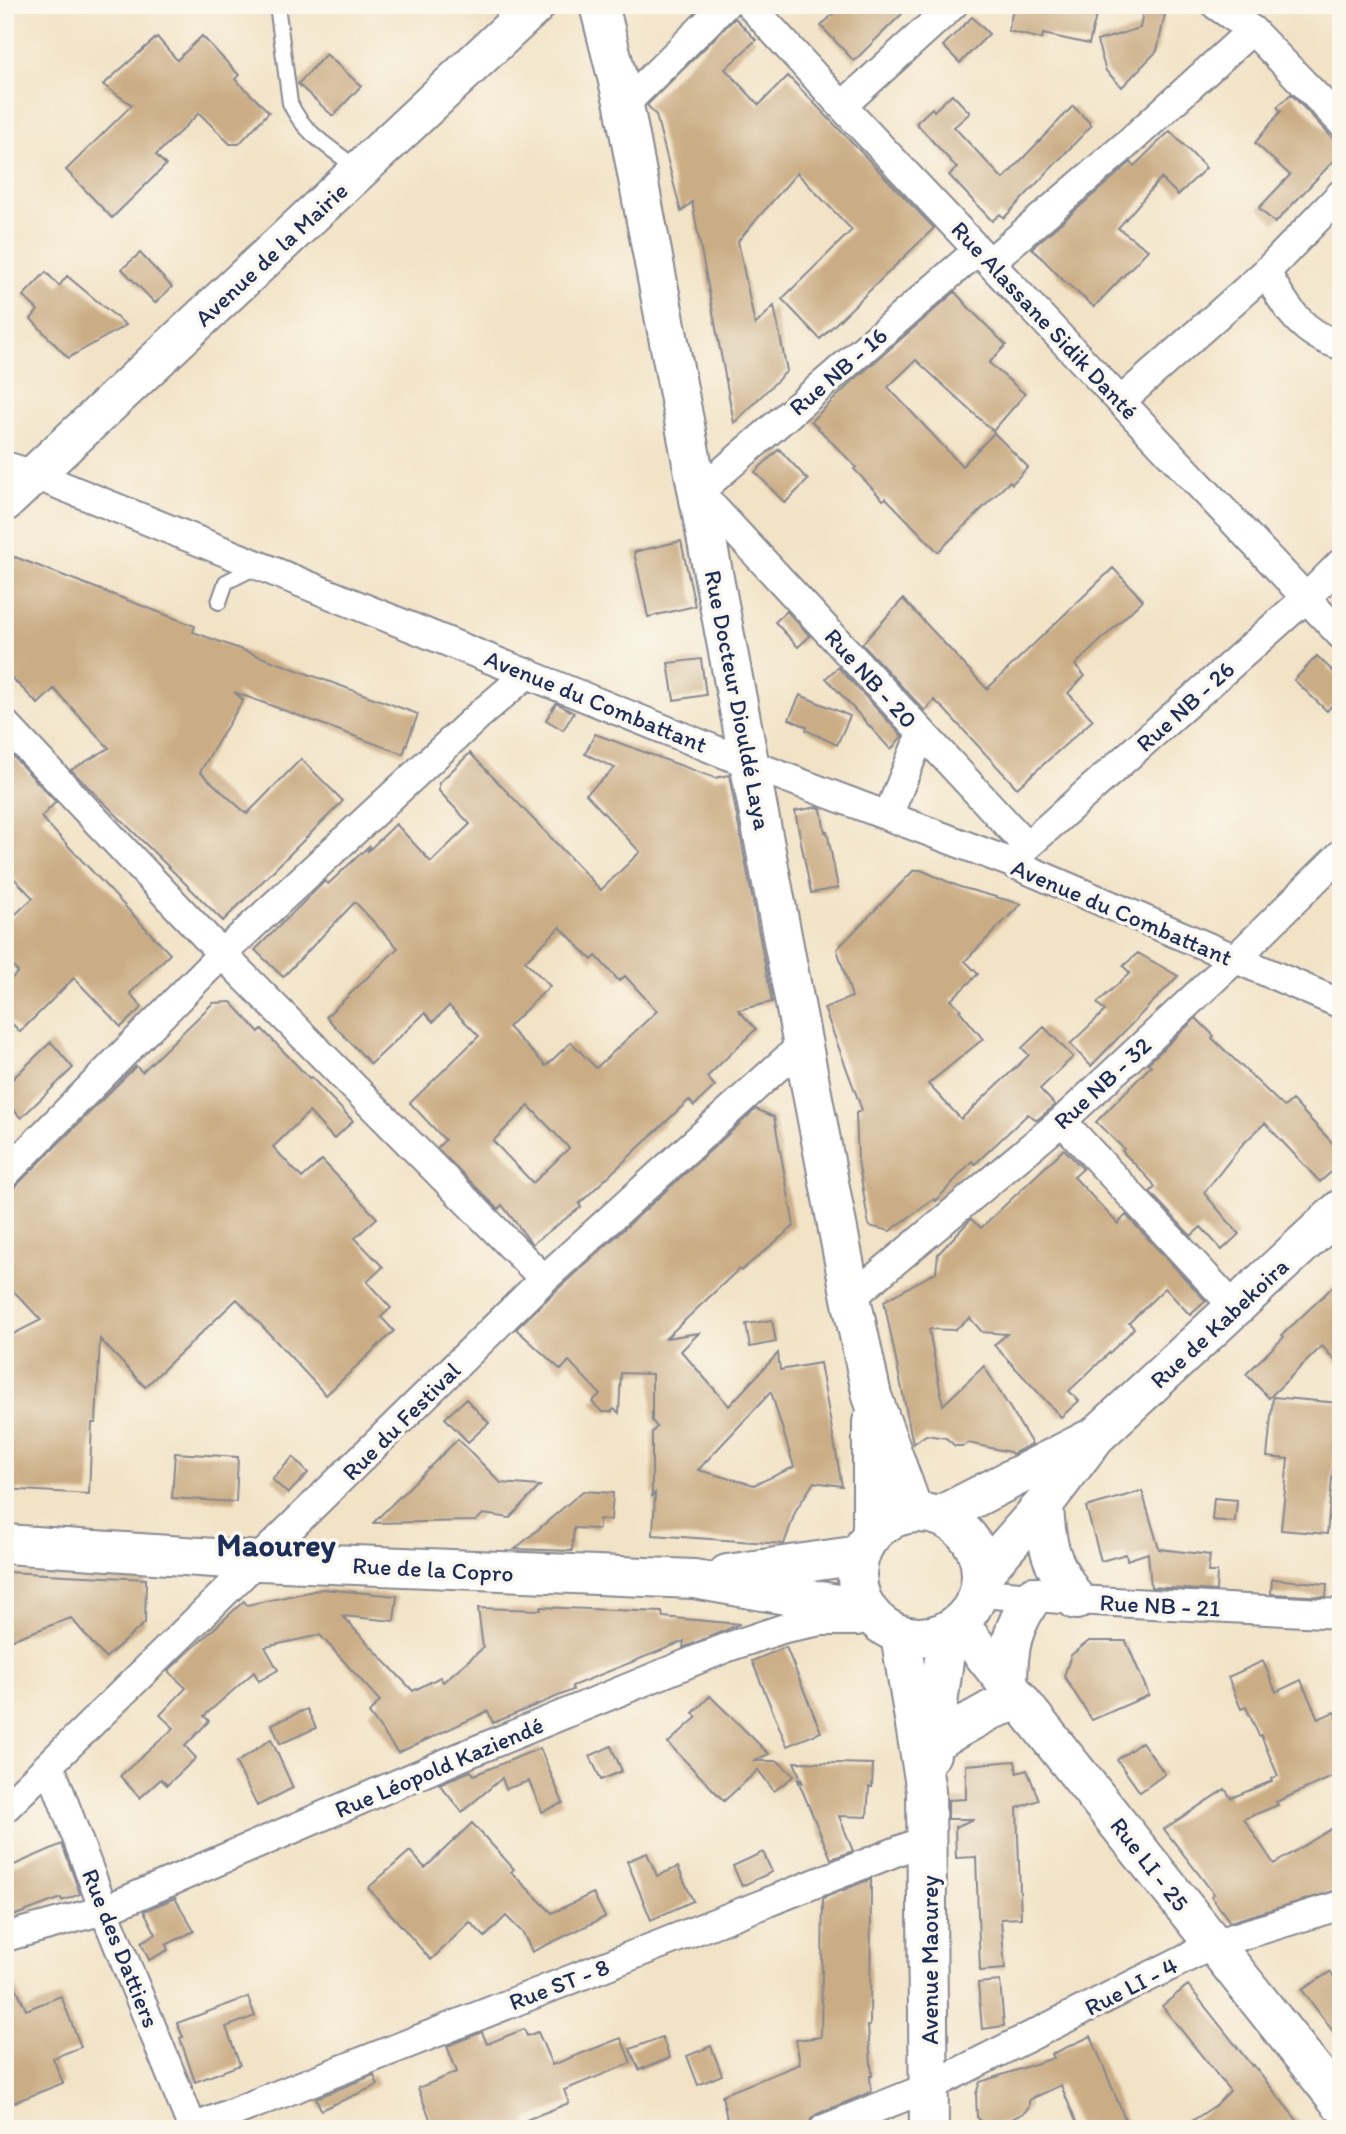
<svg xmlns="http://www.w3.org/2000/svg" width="1346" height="2134" font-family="Itim,sans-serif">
  <rect width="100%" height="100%" fill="#fbf7ec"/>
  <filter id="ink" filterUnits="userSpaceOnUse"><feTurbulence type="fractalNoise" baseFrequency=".0143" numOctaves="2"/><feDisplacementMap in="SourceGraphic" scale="14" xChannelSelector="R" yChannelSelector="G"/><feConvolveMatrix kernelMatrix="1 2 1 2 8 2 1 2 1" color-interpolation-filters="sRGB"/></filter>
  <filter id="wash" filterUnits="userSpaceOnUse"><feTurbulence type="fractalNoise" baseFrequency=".00686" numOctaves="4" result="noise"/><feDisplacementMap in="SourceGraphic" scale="28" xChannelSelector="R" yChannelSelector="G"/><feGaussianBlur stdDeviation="1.57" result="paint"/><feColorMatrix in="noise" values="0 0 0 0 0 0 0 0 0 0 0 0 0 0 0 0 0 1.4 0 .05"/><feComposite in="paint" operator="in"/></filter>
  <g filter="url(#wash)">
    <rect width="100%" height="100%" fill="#f2e3c6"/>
    <g id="blocks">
      <path fill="#cbad85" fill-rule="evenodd" d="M842 5H911L854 61 821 26Z
        M1014 5H1086L1098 8 1089 44 1043 34 1042 39 1008 31Z
        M1144 5H1167L1157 51 1122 87 1106 71 1097 41 1140 28Z
        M972 17 989 34 960 63 943 46Z
        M735 18 756 40 725 69 759 105 788 76 934 228 820 339 782 299 852 230 797 173 738 241 755 325 774 306 787 371 734 423 692 202 681 212 656 115 647 105Z
        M202 36 239 75 235 79 269 112 239 144H230L199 113 156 155 166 165 112 218 66 170 132 105 103 85 157 37 177 60Z
        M326 54 361 86 333 116 298 84Z
        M952 94 970 113 954 127 1003 179 1073 106 1092 125 1004 218 1000 214 992 221 949 175 957 168 916 123 932 108 934 111Z
        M1291 94 1341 147V153L1275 223 1259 208 1290 175 1255 143 1281 111 1277 107Z
        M1170 131 1206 168 1178 195 1161 178 1118 228 1148 250 1094 307 1063 280 1032 248 1131 162 1134 166Z
        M140 253 172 287 155 303 122 269Z
        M46 272 59 286 67 276 126 325 68 358 31 319 38 310 23 296Z
        M955 292 970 309 1006 345 989 363 1025 394 993 431 916 360 888 387 962 466 994 433 1028 467 1012 484 1010 481 938 552 886 498 883 500 854 469 856 467 811 421 854 380Z
        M779 449 808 480 785 503 755 472Z
        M681 541 695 606 648 617 634 552Z
        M15 557 195 626 193 632 418 714 403 754 234 692 243 700 200 772 247 814 301 759 343 801 223 921 71 770 109 748 54 689 38 704 5 671V566Z
        M1113 568 1143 600 1075 665 1085 676 1068 693 1093 720 1017 788 944 709 934 700 925 711 862 644 903 599 987 689Z
        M787 611 810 636 798 647 775 622Z
        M1317 656 1341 679V696L1327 711 1294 680Z
        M701 659 706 695 674 700 668 663Z
        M838 667 902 736 891 750 826 678Z
        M800 695 850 716 837 745 806 730 807 727 789 719Z
        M556 703 574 713 563 730 546 720Z
        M595 734 715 778 729 775 772 1002 738 1010 756 1029 707 1077 715 1086 694 1106 689 1100 579 1204 581 1207 532 1244 502 1205 498 1209 437 1148 445 1140 410 1103 479 1036 449 1006 433 1022 425 1013 371 1064 326 1017 398 948 355 902 283 977 255 950 325 881 328 884 370 845 367 852 396 824 431 862 470 824 439 791V783L470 753 601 890 640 852 586 794 615 768 585 754ZM560 927 592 960 596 956 619 981 625 976 657 1011 596 1068 571 1042 546 1066 508 1027 550 986 525 961ZM529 1106 569 1148 533 1183 493 1141Z
        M5 748 56 802 41 817 170 954 130 993 142 1007 121 1027 74 978 20 1032 5 1016V985L18 972 5 958V924L33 898 5 869Z
        M817 807 821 809 825 832 827 831 838 888 811 893 795 811Z
        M914 870H921L960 887 1021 904 965 961 978 974 951 1000 961 1009 959 1010 983 1039 928 1084 961 1119 1029 1055 1022 1048 1044 1027 1073 1057 1040 1089 1055 1105 1037 1120 1028 1114 975 1164 972 1161 936 1201 934 1199 890 1231 869 1226 858 1160 856 1113 862 1110 824 1008 852 997 837 949Z
        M1138 953 1178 976 1091 1066 1070 1044 1105 1011 1097 1003 1130 973 1123 966Z
        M231 1002 259 1032 262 1029 309 1078 311 1077 353 1121 334 1139 309 1112 273 1147 302 1178 322 1160 377 1218 355 1238 383 1267 367 1282 391 1308 381 1317 394 1331 326 1395 237 1299 145 1387 100 1339 96 1423H92L89 1494 5 1489V1338L41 1320 5 1282V1197L136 1066 142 1072 213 1003Z
        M1196 1018 1214 1036 1212 1038 1284 1107 1292 1100 1341 1152V1163L1320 1182 1265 1123 1242 1145 1204 1193 1239 1234 1222 1250 1201 1227 1191 1236 1150 1192 1155 1187 1152 1182 1122 1151 1124 1149 1096 1122 1151 1066 1148 1063Z
        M51 1042 73 1068 21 1118 5 1101V1086Z
        M756 1109 774 1117 794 1226 741 1271 739 1269 666 1338 699 1333 681 1351 729 1406 778 1353 780 1370 820 1363 842 1486 814 1482 796 1510 784 1544 653 1535 655 1493 652 1496V1432L657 1427 652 1421V1374L621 1373 619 1413 614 1409 611 1412H602L592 1402 600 1394 569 1361 561 1370 516 1329 558 1289ZM771 1392 794 1467 754 1485 698 1470Z
        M1064 1149 1083 1169 1074 1177 1118 1224 1126 1215 1206 1301 1190 1315 1165 1288 1129 1323 1134 1328 1123 1340 1069 1391 1079 1401 1061 1417 994 1345 1007 1334 982 1332 970 1318 954 1330 929 1329 943 1405 984 1366 1032 1444 1012 1454 1010 1452 968 1443 963 1446H955L946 1438 926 1435 913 1444 884 1301 936 1272 938 1254 971 1219 981 1228Z
        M1341 1279V1367L1322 1346 1269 1398 1246 1374 1284 1337 1282 1335Z
        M772 1320 776 1342 750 1347 746 1324Z
        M1273 1397 1339 1403 1327 1534 1281 1530 1288 1459 1267 1457Z
        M466 1399 489 1423 468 1442 445 1418Z
        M458 1439 501 1483 540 1486 510 1518 483 1514 476 1521 373 1523Z
        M175 1453 238 1457 236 1502 172 1498Z
        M293 1457 308 1473 288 1494 272 1479Z
        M583 1491 613 1493 611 1520 599 1519V1529L574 1528 572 1551 515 1549Z
        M1142 1491 1159 1549 1210 1555 1208 1572H1217L1216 1591 1151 1587 1148 1553 1127 1560 1126 1554 1101 1561 1086 1507Z
        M1214 1498 1237 1500 1235 1522 1212 1520Z
        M5 1572 146 1579 145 1623 105 1658 71 1618 5 1642Z
        M1272 1579 1327 1584 1326 1597 1271 1594Z
        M323 1589 397 1596 394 1621 342 1616 413 1691 440 1677 443 1682 483 1648 478 1608 541 1610 540 1607 662 1612 663 1617 740 1624 683 1648 684 1641 572 1686 573 1690 493 1723 488 1711 398 1753 369 1713 380 1701 320 1635 265 1647 278 1670 259 1681 254 1672 204 1716 209 1721 185 1746 196 1758 167 1785 161 1779 140 1798 120 1776 174 1728 160 1715 186 1688 168 1671 244 1601 247 1605Z
        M1089 1641H1126L1149 1695 1092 1720 1064 1676 1071 1655Z
        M786 1647 821 1732 787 1746 752 1661Z
        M1263 1661 1276 1692 1301 1680 1318 1719 1334 1712 1341 1728V1773L1276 1802 1278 1805 1244 1819 1274 1864 1341 1823V1889L1230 1922 1211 1896 1214 1894 1164 1829 1225 1789 1231 1798 1272 1781 1271 1779 1278 1776 1261 1735 1259 1736 1246 1707 1241 1709 1228 1677Z
        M710 1696 769 1754 753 1761H778L794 1776 774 1791 758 1770 724 1801 668 1743 697 1717 693 1713Z
        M307 1709 316 1728 280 1744 272 1724Z
        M271 1739 293 1788 257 1806 236 1763Z
        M1142 1742 1165 1774 1140 1792 1117 1760Z
        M611 1746 622 1771 601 1780 590 1756Z
        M540 1748 563 1803 542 1812 529 1781 506 1789 502 1778 462 1812 439 1784 471 1771 474 1775Z
        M1015 1761 1017 1773 1027 1770 1039 1800 1017 1808 1021 1918 1001 1919 1005 1969 980 1971 976 1857 956 1858 955 1827 974 1819H948V1800L966 1799V1765Z
        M794 1762 873 1764 872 1787H869L867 1817 839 1816 853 1851 831 1859 797 1778 803 1784Z
        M472 1823 514 1869 511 1872 552 1913 593 1893 605 1917 532 1952 523 1933 506 1916 485 1937 470 1922 431 1960 368 1888 410 1851 425 1868Z
        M62 1844 80 1894 62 1901 61 1898 5 1919V1869Z
        M763 1852 772 1872 742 1886 733 1866Z
        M647 1853 657 1876 678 1867 693 1901 651 1920 627 1861Z
        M871 1879 870 2026H868L872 2076H870L871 2092 817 2114 811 2119 808 2129H729L722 2095 800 2064 796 2040 821 2037 823 1898Z
        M175 1898 194 1931 166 1945 168 1950 149 1960 141 1942 156 1934 144 1911Z
        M5 1962 26 2010 61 1996 81 2047 53 2058 63 2083 10 2104 5 2092Z
        M1330 1972 1341 1989V2042L1302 1990Z
        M1000 1981 1004 2026 982 2029 978 1983Z
        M1188 1985 1252 2066 1253 2065 1304 2129H1180L1216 2105 1230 2091 1162 2006Z
        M248 1997 255 2016 226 2027 240 2065 195 2082 180 2038 183 2037 177 2023Z
        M524 2029 527 2036 538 2032 552 2065 621 2038 631 2063 564 2090 569 2103 526 2120 530 2129H434L418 2088 457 2072 447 2046 482 2032 487 2044Z
        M1091 2036 1129 2129H1079L1061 2085 1029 2100V2107L1024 2113 1005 2122 985 2125 977 2117 976 2094 980 2082 1054 2058 1052 2054Z
        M662 2037 670 2058 639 2070 630 2049Z
        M711 2046 722 2075 698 2085 687 2056Z
        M374 2075 378 2085 321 2110 316 2098Z"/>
    </g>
  </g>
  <g filter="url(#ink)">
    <use href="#blocks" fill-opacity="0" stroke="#868992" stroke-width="2"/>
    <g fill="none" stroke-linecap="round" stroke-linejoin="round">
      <defs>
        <path id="lane" d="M277 5 290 103C303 133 332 149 358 169
          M219 602 226 582 260 565"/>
        <path id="street" d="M750 5 842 106 1341 635
          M1216 5 1252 30 1341 122
          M624 105 725 5
          M842 106 953 5
          M978 250 699 492 1027 846 1012 863
          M990 262 1128 143 1252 30
          M1266 272C1284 305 1302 335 1341 345
          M1121 401 1266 272 1341 194
          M5 466 35 475 750 764 1012 863 1341 1004
          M5 724 222 954 544 1279
          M888 816 921 734
          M1027 846 1306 598 1341 563
          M1062 1121 1235 1308
          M5 1174 222 954 477 717 528 673
          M851 1298 1062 1121 1234 960 1341 854
          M979 1593 1076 1600 1341 1614
          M50 1766 104 1910 193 2129
          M5 1808 544 1279 804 1043
          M5 1937 104 1910 467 1754 728 1647 785 1628 821 1621H857
          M191 2129 928 1839
          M824 2129 929 2087 1214 1944 1341 1905"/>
        <path id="secondary" d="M599 5 624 105 851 1298 872 1396 914 1513
          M5 502 536 5
          M872 1422V1534
          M1044 1504C1046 1550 1051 1562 1076 1600
          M857 1575a62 62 0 1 1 124 0a62 62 0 1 1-124 0Z
          M939 1516 1088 1440
          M5 1544 259 1561 694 1579 866 1609
          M727 1574 860 1555
          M982 1575 1044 1504 1096 1436 1341 1209
          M959 1624 1341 2104
          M900 1635 926 1791 929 2129
          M1008 1685C1008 1646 1012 1628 1033 1596
          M932 1743 991 1710 1020 1700
          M931 1754 948 1631"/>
      </defs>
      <use href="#lane" stroke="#868992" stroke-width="18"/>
      <use href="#street" stroke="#868992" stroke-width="32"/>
      <use href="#secondary" stroke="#868992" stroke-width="42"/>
      <use href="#lane" stroke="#fff" stroke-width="14"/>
      <use href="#street" stroke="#fff" stroke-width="28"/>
      <use href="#secondary" stroke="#fff" stroke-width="38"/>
    </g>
  </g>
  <g text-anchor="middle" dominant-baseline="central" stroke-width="7" stroke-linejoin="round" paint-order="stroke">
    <g font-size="24" fill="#1b2f5e" stroke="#fbf7ec">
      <text transform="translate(271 254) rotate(-43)">Avenue de la Mairie</text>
      <text transform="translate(1045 320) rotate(47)">Rue Alassane Sidik Danté</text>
      <text transform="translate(838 371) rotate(-41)">Rue NB - 16</text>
      <text transform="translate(871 678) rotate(48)">Rue NB - 20</text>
      <text transform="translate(738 700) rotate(79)">Rue Docteur Diouldé Laya</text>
      <text transform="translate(596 701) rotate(22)">Avenue du Combattant</text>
      <text transform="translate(1185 706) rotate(-42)">Rue NB - 26</text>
      <text transform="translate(1122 912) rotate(23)">Avenue du Combattant</text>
      <text transform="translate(1102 1083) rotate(-43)">Rue NB - 32</text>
      <text transform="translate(1219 1323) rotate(-43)">Rue de Kabekoira</text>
      <text transform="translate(401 1421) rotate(-45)">Rue du Festival</text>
      <text transform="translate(433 1569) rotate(3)">Rue de la Copro</text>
      <text transform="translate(1160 1605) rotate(3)">Rue NB - 21</text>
      <text transform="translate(439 1767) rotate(-23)">Rue Léopold Kaziendé</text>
      <text transform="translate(1150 1864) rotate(52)">Rue LI - 25</text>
      <text transform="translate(121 1948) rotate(68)">Rue des Dattiers</text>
      <text transform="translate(929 1960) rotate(-90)">Avenue Maourey</text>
      <text transform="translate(559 1984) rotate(-21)">Rue ST - 8</text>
      <text transform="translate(1131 1986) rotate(-27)">Rue LI - 4</text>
    </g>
    <g font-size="32" font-weight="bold" fill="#1b2f5e" stroke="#fbf7ec">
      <text x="276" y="1545">Maourey</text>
    </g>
  </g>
  <rect width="1346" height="2134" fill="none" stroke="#fbf7ec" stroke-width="28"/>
</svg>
